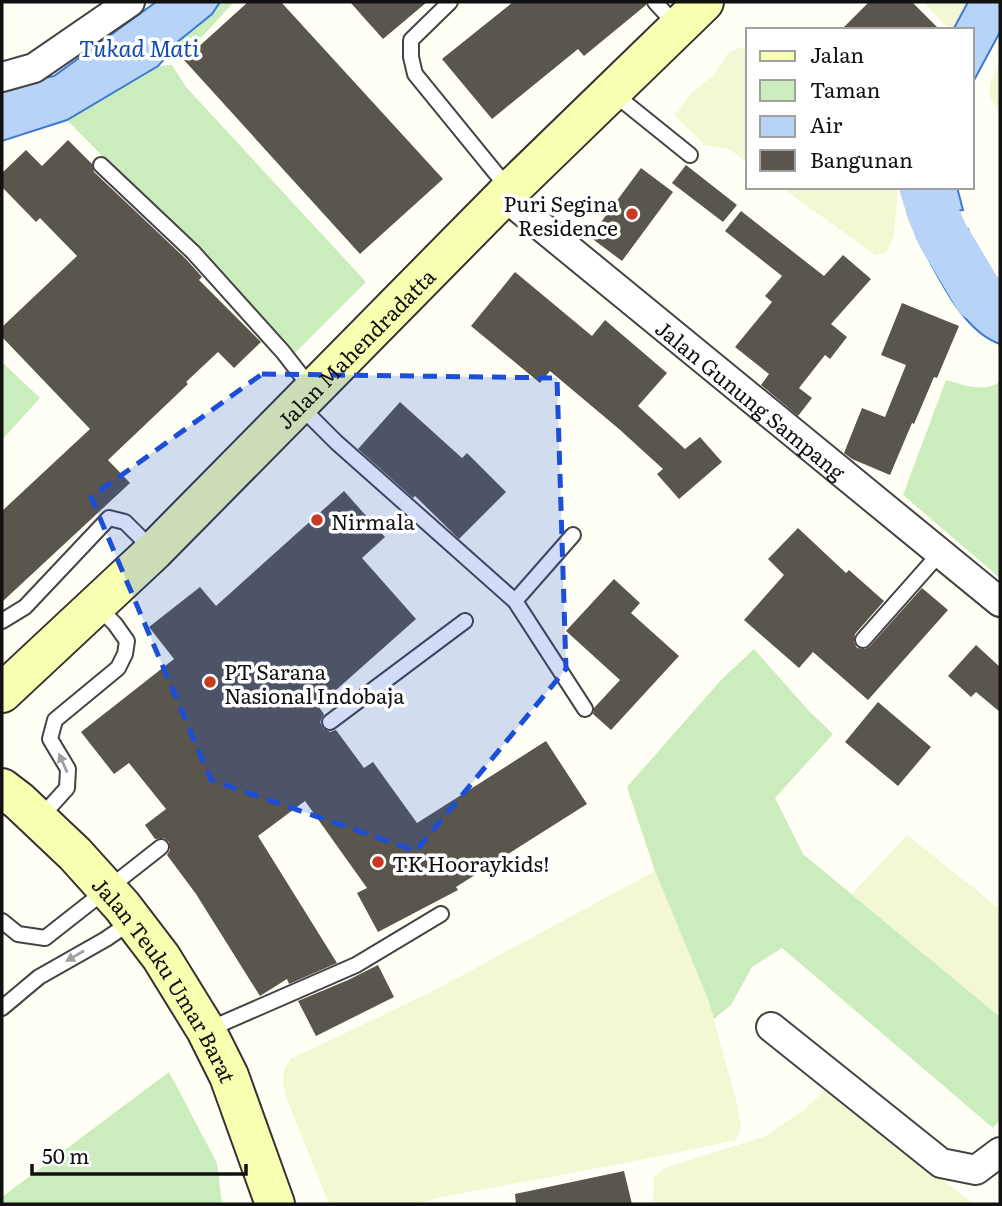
<svg xmlns="http://www.w3.org/2000/svg" width="1002" height="1206" font-family="Literata,serif">
  <rect width="100%" height="100%" fill="#fffff5"/>
  <path fill="#f3f7d3" d="M923 2H968L953 30H950Z
    M741 47 748 50V163L729 149 705 145 674 115 691 93 714 75 728 53Z
    M1000 61V111L995 106 989 95 991 82Z
    M781 187H898L894 236 886 253 875 255Z
    M907 835 1000 909V1017L852 894Z
    M655 871 708 999 736 1100 741 1127 736 1140 636 1161 442 1197 414 1204H329L286 1097 283 1083 284 1070 291 1059 433 991Z
    M825 1090 974 1204H653L654 1177 665 1168 766 1136 805 1109Z"/>
  <path fill="#cbecbc" d="M220 2H234C216 21 198 45 174 57L169 54 170 48 212 14Z
    M172 65 186 87 366 282 295 353 67 120 158 66Z
    M2 362 40 398 2 440Z
    M946 380C965 385 982 393 1000 382V578L903 495Z
    M754 649 808 710 833 734 775 798 803 854 1000 1017V1120L993 1128 782 948 752 967 731 1005 714 1019 708 999 655 871 627 787 721 680Z
    M169 1072 217 1163 222 1204H2V1197Z"/>
  <path fill="#b8d3f8" stroke="#3c79d2" stroke-width="2" d="M156 2H220L212 14 170 48 169 54 158 66 67 120 2 141V87L54 76Z
    M968 2H1000V32L972 84V30H953Z
    M905 187H957L963 210 908 215Z
    M968 229 981 271 1000 287V344C961 331 937 273 917 238Z"/>
  <g fill="none" stroke-linecap="round" stroke-linejoin="round">
    <path stroke="#b8d3f8" stroke-width="51" d="M925 187 933 213 942 234 979 296 1000 306"/>
  </g>
  <path fill="#5a554d" d="M248 2H281L443 179 360 254 184 60Z
    M350 2H427L383 39Z
    M513 2H646V5L584 56 578 49 492 119 442 59Z
    M869 2H912L940 30H841Z
    M68 140 92 164 94 172 186 259 202 277 199 280 261 342 234 368 218 352 186 382 188 384 108 460 130 483 2 602V511L90 429 2 337V327L77 256 40 218 36 222 2 187V173L26 150 42 166Z
    M686 165 737 205 723 222 672 183Z
    M641 168 673 192 622 261 590 237Z
    M741 211 824 276 843 255 871 279 831 324 847 337 830 359 825 355 799 388 812 398 798 416 761 385 769 374 735 347 772 302 765 296 782 276 725 231Z
    M515 272 592 336 605 320 667 373 638 406 685 449 700 437 722 462 679 499 657 474 663 469 619 429 550 371 540 383 471 326Z
    M902 303 959 326 937 378 934 377 914 424 912 423 890 475 852 459 844 453 862 408 885 417 906 365 881 355Z
    M400 402 462 458 467 453 506 492 459 539 415 496 413 498 358 449Z
    M344 491 385 537 362 558 416 619 318 706 324 714 320 722 323 728 330 732 336 730 364 768 373 762 417 823 546 741 587 804 456 887 458 890 378 932 357 893 367 888 305 801 258 836 337 963 289 984 287 979 260 996 196 894 167 855 170 850 169 842 164 838 155 839 145 825 166 809 129 763 114 774 81 732 174 659 149 627 200 587 216 606Z
    M798 528 846 573 849 570 884 601 855 634 854 642 857 648 865 649 870 646 922 588 948 610 868 700 813 652 799 668 744 620 784 575 768 559Z
    M614 579 640 603 631 613 679 656 611 730 593 714 594 708 620 680 566 631Z
    M976 645 1000 667V712L976 692 971 697 948 676Z
    M878 702 931 747 898 786 845 742Z
    M378 965 394 997 316 1036 298 1001 348 980Z
    M624 1171 632 1204H516L515 1194Z"/>
  <g fill="none" stroke-linecap="round" stroke-linejoin="round">
    <defs>
      <path id="service" d="M450 2 411 40V57L415 74 508 188
        M655 2 677 26
        M613 93 690 155
        M101 165 193 252 283 352 311 388
        M300 406 336 442 515 601 585 709
        M515 601 573 535
        M2 621 25 607 109 518 125 522 153 550
        M863 640 940 553
        M330 722 465 621
        M40 818 67 788 68 769 50 739 55 720 118 668 125 654 127 641 115 624 97 606
        M2 921 18 934 45 938 161 847
        M2 1008 39 977 106 939 132 921
        M207 1030 356 965 441 914"/>
      <g id="minor">
        <path d="M2 77 34 68 130 2"/>
        <path id="s1" d="M504 196 1000 602"/>
        <path d="M771 1027 941 1163 976 1170 1000 1152"/>
      </g>
      <g id="secondary">
        <path id="s2" d="M2 693 154 551 504 196 704 2"/>
        <path id="s3" d="M2 788 19 801 75 854 122 906 161 957 206 1030 229 1076 275 1204"/>
      </g>
    </defs>
    <use href="#service" stroke="#444" stroke-width="18"/>
    <use href="#minor" stroke="#444" stroke-width="32"/>
    <use href="#secondary" stroke="#333" stroke-width="42"/>
    <use href="#service" stroke="#fff" stroke-width="14"/>
    <use href="#minor" stroke="#fff" stroke-width="28"/>
    <use href="#secondary" stroke="#f8ffb0" stroke-width="38"/>
  </g>
  <defs><path id="oneway-solid" d="M-6-.8H1V-3.2L6.5 0L1 3.2V.8H-6Z" transform="scale(1.75)"/></defs>
  <g fill="#a0a0a0">
    <use href="#oneway-solid" transform="translate(63 763) rotate(-114)"/>
    <use href="#oneway-solid" transform="translate(75 956) rotate(150)"/>
  </g>
  <path fill="#1d4ed8" fill-opacity="0.2" stroke="#1d4ed8" stroke-width="5" stroke-dasharray="14 9" stroke-linejoin="round" d="M262 374 557 378 566 669 416 851 211 780 91 497Z"/>
  <g fill="#c73b23" stroke="#fff" stroke-width="2.5">
    <circle cx="632" cy="214" r="7"/>
    <circle cx="317" cy="520" r="7"/>
    <circle cx="210" cy="682" r="7"/>
    <circle cx="378" cy="862" r="7"/>
  </g>
  <g text-anchor="middle" dominant-baseline="central" stroke-width="7" stroke-linejoin="round" paint-order="stroke">
    <g font-size="21" fill="#111" stroke="#fff" text-anchor="start">
      <text x="618" y="202" text-anchor="end">Puri Segina<tspan x="618" dy="24">Residence</tspan></text>
      <text x="331" y="520">Nirmala</text>
      <text x="224" y="670">PT Sarana<tspan x="224" dy="24">Nasional Indobaja</tspan></text>
      <text x="392" y="862">TK Hooraykids!</text>
    </g>
    <g font-size="21" fill="#111" stroke="#fff">
      <text stroke="none"><textPath href="#s2" startOffset="494">Jalan Mahendradatta</textPath></text>
      <text stroke="none"><textPath href="#s1" startOffset="320">Jalan Gunung Sampang</textPath></text>
      <text stroke="none"><textPath href="#s3" startOffset="254">Jalan Teuku Umar Barat</textPath></text>
    </g>
    <g font-size="23" font-style="italic" fill="#144ba9" stroke="#fff">
      <text x="139" y="47">Tukad Mati</text>
    </g>
  </g>
  <rect width="1002" height="1206" fill="none" stroke="#111111" stroke-width="7"/>
  <rect x="746" y="28" width="228" height="161" fill="#ffffff" stroke="#a0a0a0" stroke-width="2"/>
  <rect x="760" y="51" width="35" height="10" fill="#f8ffb0" stroke="#a0a0a0" stroke-width="2"/>
  <text x="810" y="63" font-size="21" fill="#111111">Jalan</text>
  <rect x="760" y="80" width="35" height="21" fill="#cbecbc" stroke="#a0a0a0" stroke-width="2"/>
  <text x="810" y="98" font-size="21" fill="#111111">Taman</text>
  <rect x="760" y="116" width="35" height="21" fill="#b8d3f8" stroke="#a0a0a0" stroke-width="2"/>
  <text x="810" y="133" font-size="21" fill="#111111">Air</text>
  <rect x="760" y="150" width="35" height="21" fill="#5a554d" stroke="#a0a0a0" stroke-width="2"/>
  <text x="810" y="168" font-size="21" fill="#111111">Bangunan</text>
  <path d="M32 1164v10h214v-10" fill="none" stroke="#111111" stroke-width="3.5"/>
  <text x="42" y="1164" font-size="21" fill="#111111" stroke="#ffffff" stroke-width="5" paint-order="stroke">50 m</text>
</svg>
